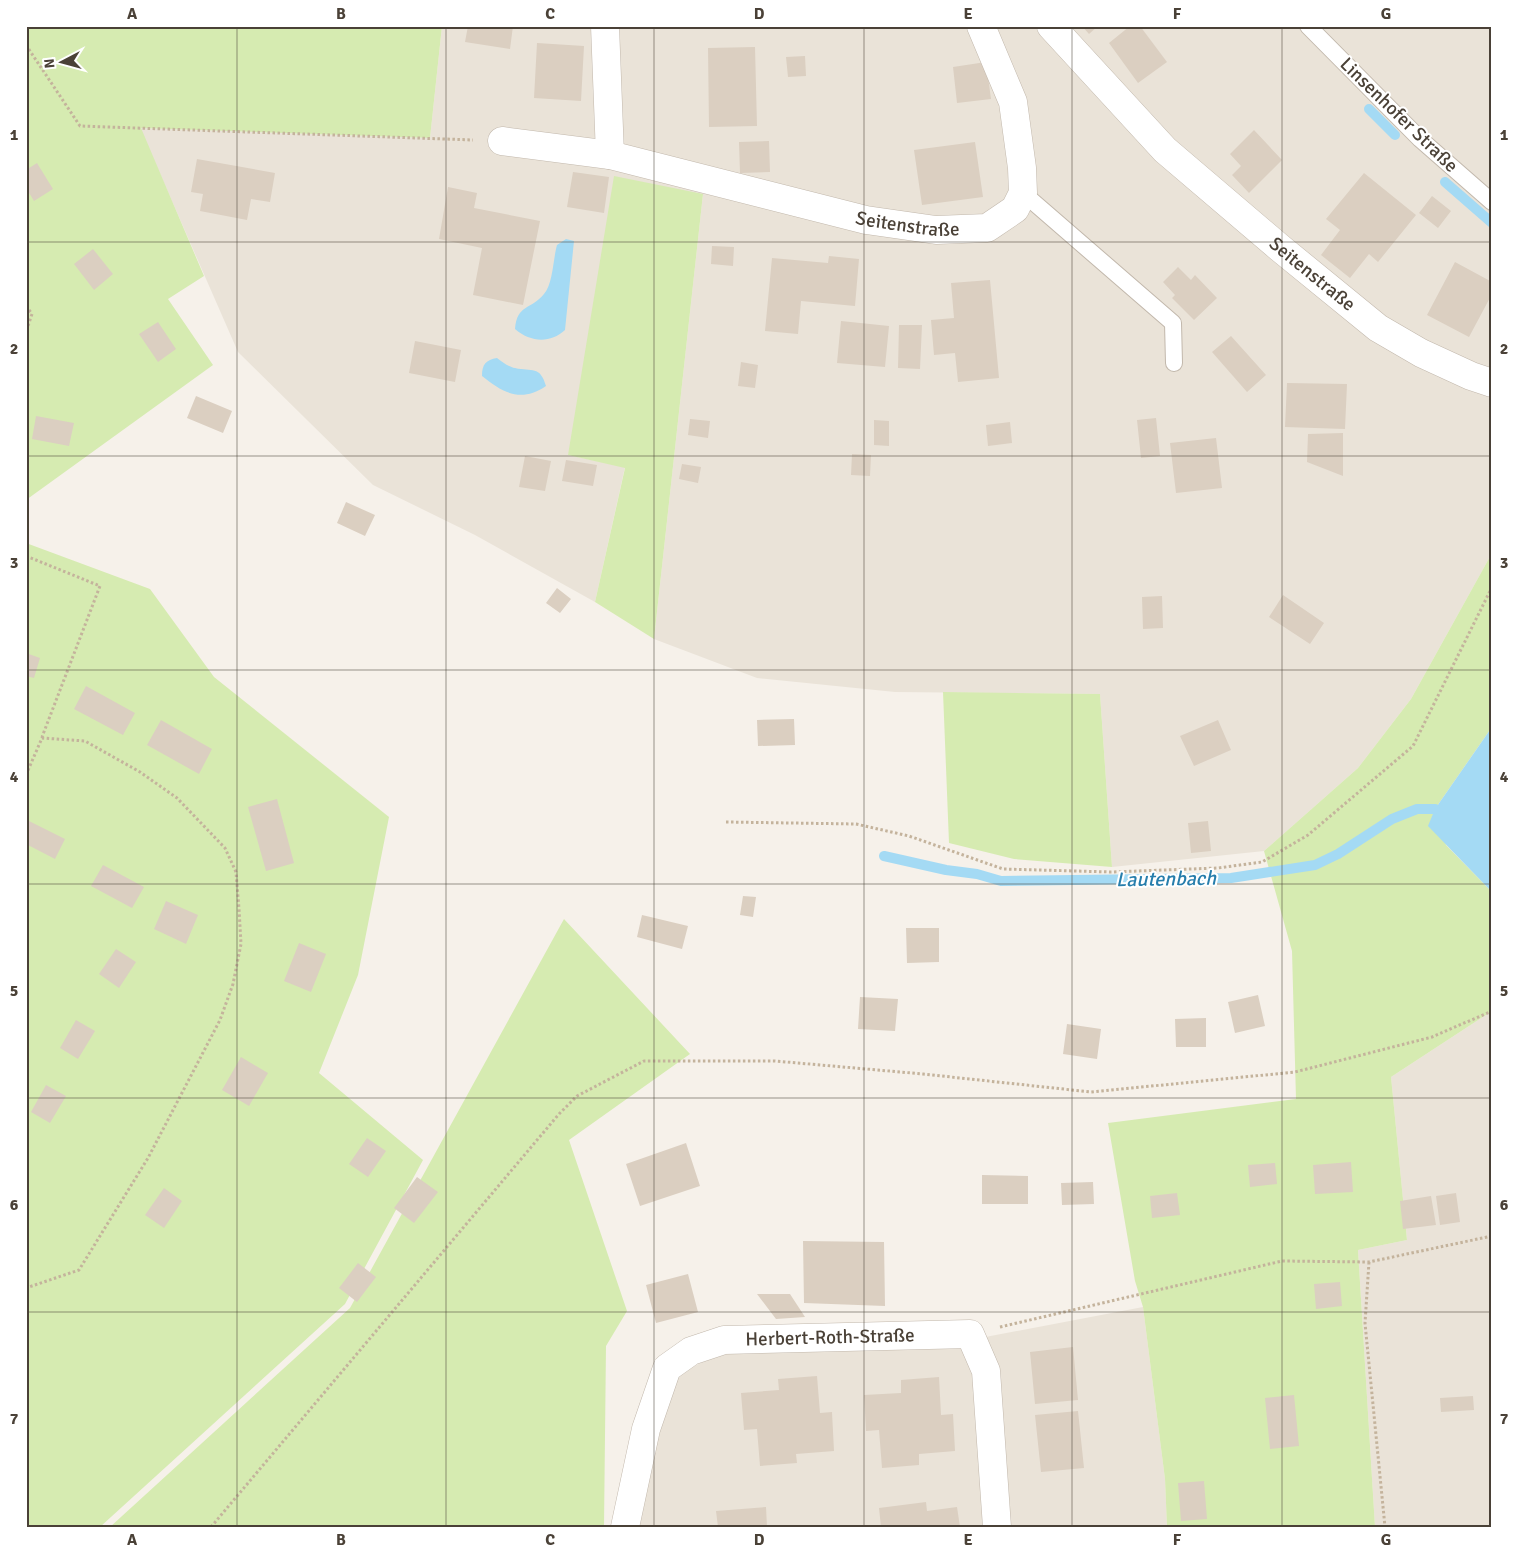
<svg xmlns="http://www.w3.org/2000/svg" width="1518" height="1553" font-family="Signika,sans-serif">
  <rect width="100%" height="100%" fill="#f6f1ea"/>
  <path fill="#eae3d8" d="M442 26H1492V553L1411 699 1358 768 1264 851 1112 867 1100 694 895 692 757 678 654 639 703 194 568 455 625 467 595 602 475 535 373 485 238 352 140 128 430 138Z
    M1492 1011V1527H1375L1358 1250 1407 1240 1391 1077Z
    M1143 1307 1165 1479 1167 1527H636L655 1433 674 1377 725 1350 954 1343Z"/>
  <path fill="#d6ebb1" d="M26 26H442L430 138 141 128 204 276 168 299 213 365 26 500Z
    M614 176 703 194 654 639 595 602 625 468 568 455Z
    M26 543 150 589 214 677 389 817 358 975 319 1073 423 1160 345 1304 100 1527H26Z
    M1492 553V727L1435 809 1446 845 1490 890 1492 889V1011L1391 1077 1407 1240 1358 1250 1375 1527H1167L1165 1479 1143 1307 1135 1281 1108 1123 1296 1099 1292 951 1264 851 1358 768 1411 699Z
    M943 692 1100 694 1112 867 1014 859 949 843Z
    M564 919 690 1054 569 1140 627 1311 606 1346 604 1527H110L350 1308Z"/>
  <path fill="#a4daf4" d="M566 239 574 241 565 330C550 344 530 342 515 329 517 304 531 310 544 294 553 284 553 259 557 245Z
    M497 358C502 362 509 367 515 368 532 372 540 365 546 386 521 403 503 393 482 376 482 364 486 360 497 358Z
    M1492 727V889L1490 890 1428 826 1435 809Z"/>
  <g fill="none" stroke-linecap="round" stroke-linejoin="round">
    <path stroke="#a4daf4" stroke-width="10" d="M1369 109 1395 135
      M1445 182 1492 223
      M884 856 946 870 977 874 1001 881 1231 878 1315 865 1338 854 1392 819 1417 809H1435"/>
  </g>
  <path fill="#dbcfc1" d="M468 26H513L510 49 465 42Z
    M1082 26H1098L1089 34Z
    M1130 26H1140L1167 62 1138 83 1109 43Z
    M537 43 584 46 581 101 534 98Z
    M755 47 757 126 709 127 708 48Z
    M805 56 806 76 788 77 786 57Z
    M986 62 991 99 957 103 953 67Z
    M1254 130 1282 160 1249 193 1232 175 1241 166 1230 154Z
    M769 141 770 172 740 173 739 142Z
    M975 142 983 197 922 205 914 150Z
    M197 159 275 173 270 202 251 199 247 220 200 211 203 194 191 192Z
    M37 163 53 189 34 201 26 188V170Z
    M573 172 609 177 604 213 567 207Z
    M1364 173 1416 215 1378 262 1369 254 1350 278 1321 255 1340 230 1326 219Z
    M448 187 477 193 474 208 540 221 523 305 473 295 482 248 439 239Z
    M1432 196 1451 211 1438 228 1419 213Z
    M712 246 734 247 733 266 711 264Z
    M93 249 113 274 94 290 74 264Z
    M829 256 859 259 855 306 801 301 798 334 765 331 772 258 828 263Z
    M1455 262 1492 282V294L1469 337 1427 315Z
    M1178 267 1191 280 1195 275 1217 298 1194 320 1172 298 1175 295 1163 282Z
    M990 280 999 378 958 382 955 353 934 355 931 320 954 318 951 283Z
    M841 321 889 326 885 367 837 363Z
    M158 322 176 349 158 362 139 334Z
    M899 325H922L920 369 898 368Z
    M1231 336 1266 375 1247 392 1212 352Z
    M415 341 461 350 455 382 409 373Z
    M741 362 758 365 755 388 738 386Z
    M1287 383 1347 384 1345 429 1285 427Z
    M196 396 232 411 223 433 187 418Z
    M36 416 74 423 69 446 32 439Z
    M1156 418 1160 456 1141 458 1137 420Z
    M690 419 710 421 708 438 688 435Z
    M874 420 889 421V446L874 445Z
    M1010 422 1012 443 988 446 986 425Z
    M1343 433V476L1307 462 1308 434Z
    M1216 438 1222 488 1176 493 1170 443Z
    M852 454 871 455 870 476 851 475Z
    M525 456 551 461 545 491 519 487Z
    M566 460 597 465 593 486 562 481Z
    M682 464 701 467 698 483 679 479Z
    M346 502 375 515 365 536 337 523Z
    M557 588 571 599 560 613 546 603Z
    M1283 595 1324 623 1310 644 1269 617Z
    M1162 596 1163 628 1143 629 1142 597Z
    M26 653 40 658 34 678 26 676Z
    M86 686 135 713 123 735 74 709Z
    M794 719 795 745 758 746 757 720Z
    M161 720 212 749 199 774 147 745Z
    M1218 720 1231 750 1194 766 1180 736Z
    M277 799 294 863 266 871 248 807Z
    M29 821 65 839 55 859 26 844V827Z
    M1208 821 1211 851 1191 853 1188 823Z
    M103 865 144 887 132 908 91 886Z
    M743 896 756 897 753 917 740 915Z
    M166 901 198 915 186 944 154 929Z
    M642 915 688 926 682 949 637 937Z
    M906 928H939V962L907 963Z
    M299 943 326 954 311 992 284 981Z
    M116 949 136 962 119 988 99 974Z
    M1258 995 1265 1026 1235 1033 1228 1002Z
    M860 997 898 999 895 1031 858 1029Z
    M1206 1018V1047H1176L1175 1019Z
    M76 1020 95 1031 78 1059 60 1048Z
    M1067 1024 1101 1029 1097 1059 1063 1054Z
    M241 1057 268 1073 249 1106 222 1090Z
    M46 1085 66 1096 50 1123 31 1112Z
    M367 1138 386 1151 368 1177 349 1164Z
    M686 1143 700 1186 640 1206 626 1164Z
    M1351 1162 1353 1192 1315 1194 1313 1165Z
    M1275 1163 1277 1184 1250 1187 1248 1165Z
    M982 1175 1028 1176V1204H982Z
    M417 1177 438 1192 414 1223 394 1208Z
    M1093 1182 1094 1204 1062 1205 1061 1183Z
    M164 1188 182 1201 164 1228 145 1215Z
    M1177 1193 1180 1215 1152 1218 1150 1196Z
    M1456 1193 1460 1222 1440 1225 1436 1196Z
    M1431 1196 1436 1225 1403 1229 1400 1201Z
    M803 1241 884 1242 885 1306 804 1303Z
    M358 1263 376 1277 357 1302 339 1288Z
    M688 1274 698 1312 656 1323 646 1285Z
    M1340 1282 1342 1306 1316 1309 1314 1284Z
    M757 1294H790L805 1317 776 1319Z
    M1073 1347 1078 1400 1035 1404 1030 1352Z
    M817 1376 820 1413 832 1412 834 1451 796 1454 797 1463 760 1466 757 1429 744 1430 741 1393 779 1390 778 1379Z
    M939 1377 941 1415 953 1414 955 1451 919 1454V1465L882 1468 879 1430 866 1431 864 1395 901 1393V1380Z
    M1294 1395 1299 1446 1270 1449 1265 1398Z
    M1473 1396 1474 1410 1441 1412 1440 1398Z
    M1078 1411 1084 1468 1041 1472 1035 1415Z
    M1204 1481 1207 1519 1181 1521 1178 1483Z
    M926 1502 927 1511 957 1507 960 1527H881L879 1508Z
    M766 1507 767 1527H718L716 1511Z"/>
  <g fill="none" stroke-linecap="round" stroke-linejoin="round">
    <defs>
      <path id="service" d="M1308 26 1420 139 1492 202
        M1023 193 1173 323 1174 363"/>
      <g id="minor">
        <path d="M605 26 610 155"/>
        <path id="s1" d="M1051 26 1165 150 1280 248 1378 328 1421 353 1471 376 1492 383"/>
        <path id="s2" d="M502 141 610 155 866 220 936 230 987 228 1015 209 1023 193 1022 168 1013 102 981 26"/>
        <path id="s3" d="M625 1527 646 1429 667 1368 691 1351 724 1340 970 1334 986 1371 997 1527"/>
      </g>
    </defs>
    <use href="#service" stroke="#c2b8ac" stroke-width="18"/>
    <use href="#minor" stroke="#c2b8ac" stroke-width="29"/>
    <path stroke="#c4b39c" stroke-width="3" stroke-dasharray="2.5 2.5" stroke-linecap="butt" d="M26 45 80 126 473 140
      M26 306 32 314 26 332
      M26 556 100 586 42 737
      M26 775 42 738 85 741 140 772 177 798 225 848 236 872 239 909 241 944 233 984 220 1020 148 1158 79 1270 26 1288
      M726 822 856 824 909 836 1003 869 1111 872 1218 868 1262 862 1308 835 1413 746 1492 587
      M1369 1262 1365 1323 1385 1527
      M1000 1327 1282 1261 1369 1262 1492 1236
      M211 1527 559 1114 577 1096 644 1061H775L923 1074 1091 1092 1295 1072 1432 1037 1492 1011"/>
    <use href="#service" stroke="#fff" stroke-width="16"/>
    <use href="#minor" stroke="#fff" stroke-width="28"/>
  </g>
  <path fill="none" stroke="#4a4137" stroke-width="1" stroke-opacity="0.55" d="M237 26V1527M446 26V1527M654 26V1527M864 26V1527M1072 26V1527M1282 26V1527M26 242H1492M26 456H1492M26 670H1492M26 884H1492M26 1098H1492M26 1312H1492"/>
  <g text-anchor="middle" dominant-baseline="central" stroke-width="4" stroke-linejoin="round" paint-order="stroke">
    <g font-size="19" fill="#4a4137" stroke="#fff">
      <text transform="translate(1399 115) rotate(44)">Linsenhofer Straße</text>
      <text stroke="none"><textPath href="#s2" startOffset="415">Seitenstraße</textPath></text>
      <text stroke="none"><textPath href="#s1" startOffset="361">Seitenstraße</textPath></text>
      <text stroke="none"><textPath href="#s3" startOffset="335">Herbert-Roth-Straße</textPath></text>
    </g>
    <g font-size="20" font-style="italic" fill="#277eac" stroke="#fff">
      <text transform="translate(1166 879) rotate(-1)">Lautenbach</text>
    </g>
  </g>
  <rect width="1518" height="1553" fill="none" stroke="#ffffff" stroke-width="55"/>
  <g transform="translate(62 62) rotate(264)" stroke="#ffffff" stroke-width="4" paint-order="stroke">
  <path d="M0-4L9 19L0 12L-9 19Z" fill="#4a4137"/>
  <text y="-8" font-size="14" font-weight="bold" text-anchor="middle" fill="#4a4137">N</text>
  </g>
  <rect x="28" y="28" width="1462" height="1498" fill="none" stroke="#4a4137" stroke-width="2"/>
  <g font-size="16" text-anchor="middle" font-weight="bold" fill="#4a4137">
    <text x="132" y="19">A</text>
    <text x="341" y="19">B</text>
    <text x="550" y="19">C</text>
    <text x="759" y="19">D</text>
    <text x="968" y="19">E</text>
    <text x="1177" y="19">F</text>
    <text x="1386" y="19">G</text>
    <text x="14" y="140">1</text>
    <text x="1504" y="140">1</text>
    <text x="14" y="354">2</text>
    <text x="1504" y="354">2</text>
    <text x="14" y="568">3</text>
    <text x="1504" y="568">3</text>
    <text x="14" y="782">4</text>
    <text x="1504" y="782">4</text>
    <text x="14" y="996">5</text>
    <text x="1504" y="996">5</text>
    <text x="14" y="1210">6</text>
    <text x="1504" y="1210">6</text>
    <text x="14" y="1424">7</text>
    <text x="1504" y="1424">7</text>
    <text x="132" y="1545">A</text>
    <text x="341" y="1545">B</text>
    <text x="550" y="1545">C</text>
    <text x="759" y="1545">D</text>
    <text x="968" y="1545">E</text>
    <text x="1177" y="1545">F</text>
    <text x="1386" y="1545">G</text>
  </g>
</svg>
